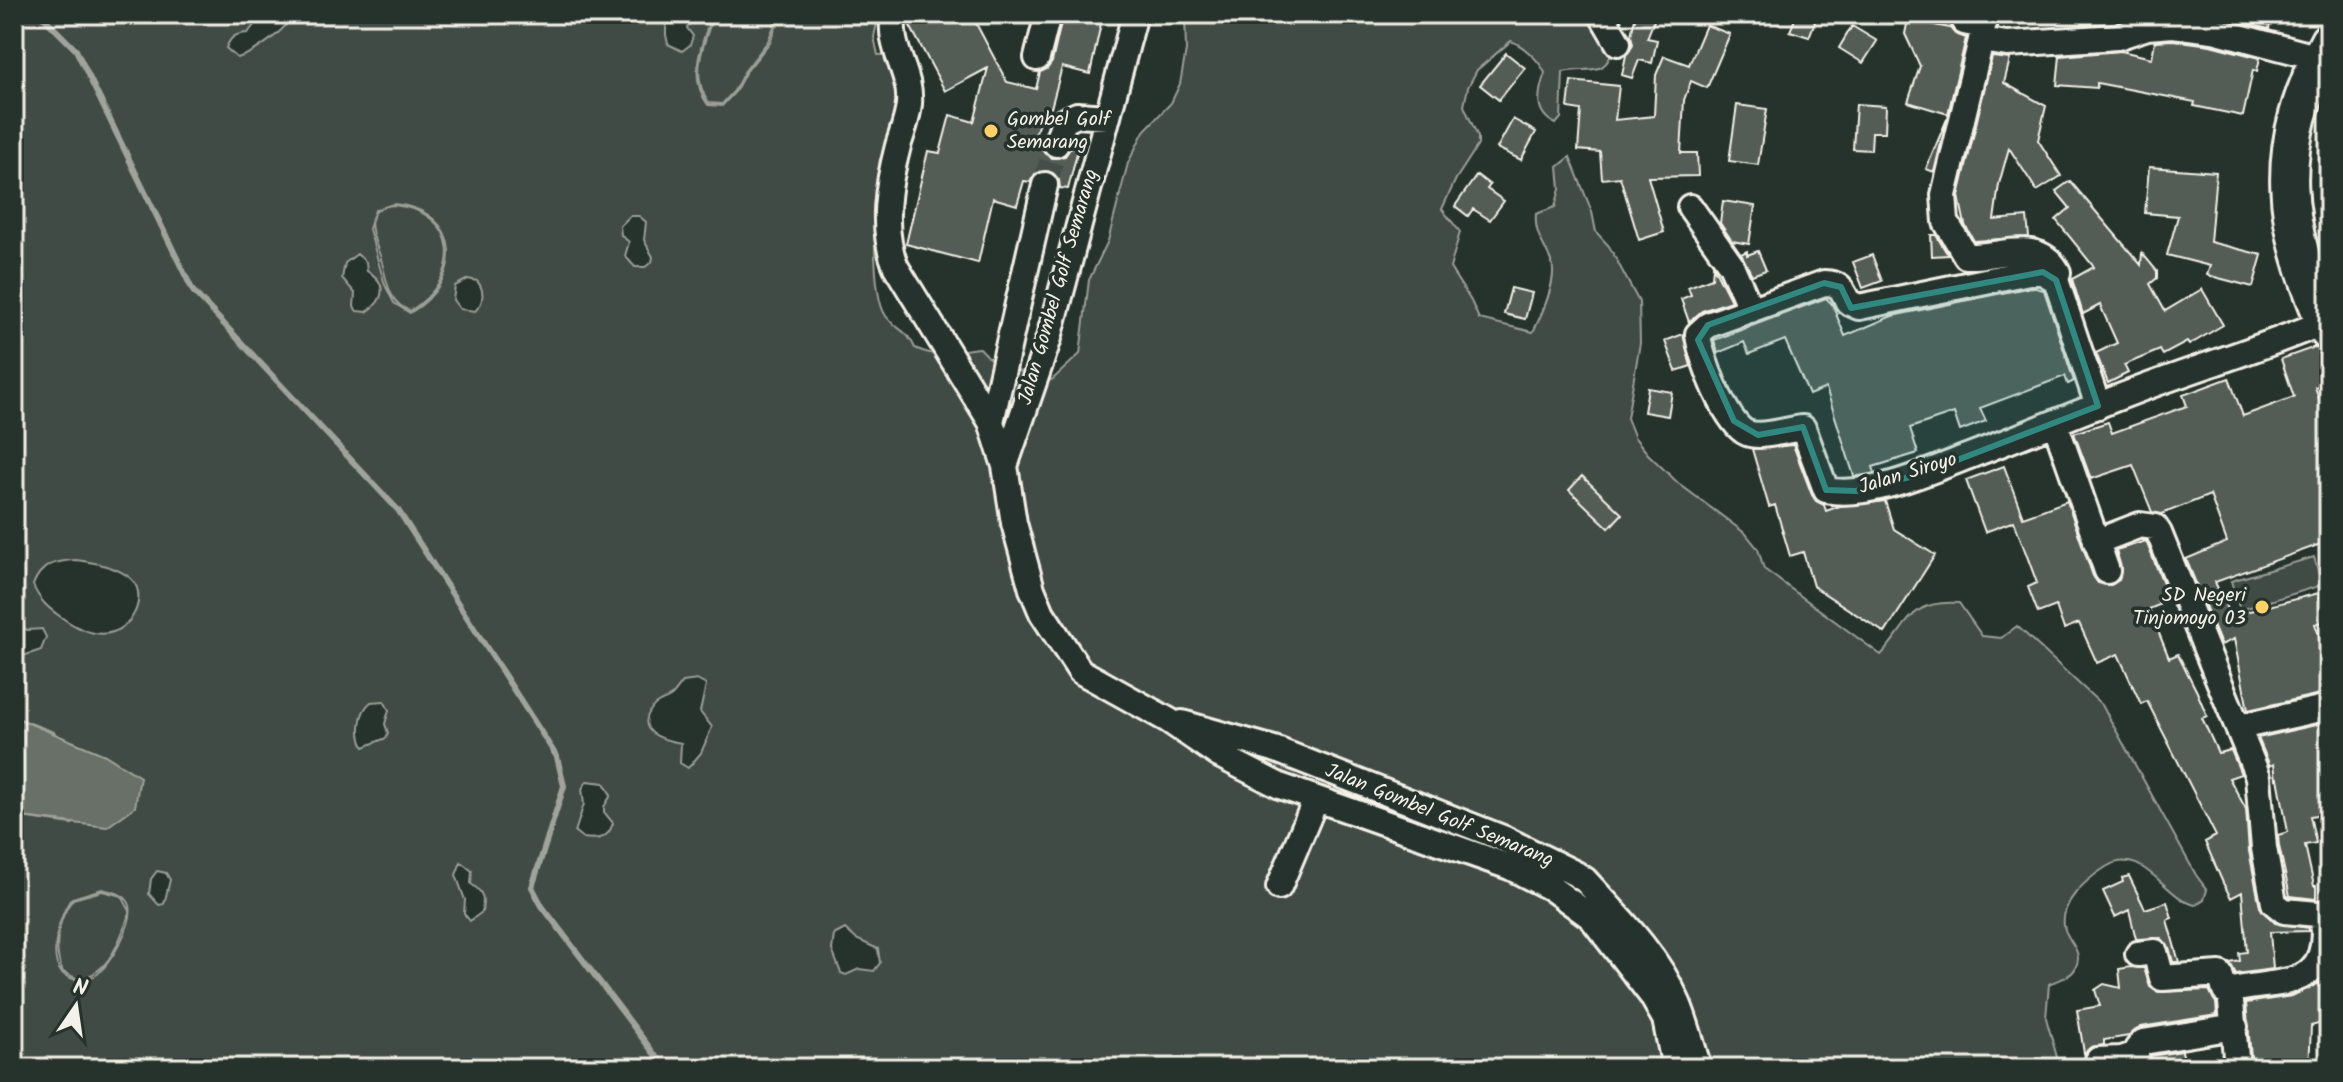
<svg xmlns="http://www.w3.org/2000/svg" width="2343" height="1082" font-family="Kalam,sans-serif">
  <rect width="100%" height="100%" fill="#26332d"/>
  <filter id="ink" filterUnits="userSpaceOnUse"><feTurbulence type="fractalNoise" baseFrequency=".0125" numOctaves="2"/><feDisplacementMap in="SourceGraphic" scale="16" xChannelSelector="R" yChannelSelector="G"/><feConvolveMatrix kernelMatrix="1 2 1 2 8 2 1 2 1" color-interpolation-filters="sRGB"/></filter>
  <g filter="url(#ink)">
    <path fill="#414b45" stroke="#9a9e96" stroke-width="2" fill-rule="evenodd" d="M14 14H262L248 33C235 34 231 36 226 48L237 58C253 54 287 31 292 14H666V35L668 44 682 51 690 45 693 36 687 28 692 20V14H712C702 43 687 77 708 105L722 106 735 92 745 73 770 42 777 24 775 14H879L874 37 878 55 899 54 909 58 889 155 880 159C874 187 870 294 886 316 896 330 907 329 915 348 945 361 950 350 980 348L993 362C1012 365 1026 376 1044 383L1053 379 1080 354 1089 280 1108 241 1128 163 1144 131 1171 103 1180 84 1186 51 1185 14H1616C1618 25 1615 35 1613 46 1607 79 1588 66 1563 72L1561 118 1556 124C1533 113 1538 93 1545 73 1539 60 1524 46 1511 41L1477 70 1468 87 1464 106 1478 137V145L1456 179 1442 209 1460 232 1450 268 1471 301 1479 319 1533 332C1541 316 1559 277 1551 261 1544 244 1534 234 1536 214L1555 207 1560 189 1558 167 1570 157 1592 212 1596 232 1609 246 1639 302 1640 343 1627 418 1635 438 1648 454 1678 483 1746 534 1758 549 1764 569 1881 655C1911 622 1909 600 1959 603L1982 636 2001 638 2017 626 2102 705 2196 875 2207 890 2204 899 2195 905C2165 898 2142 844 2106 867 2087 879 2057 904 2065 930 2070 943 2084 953 2075 969 2070 978 2057 980 2049 984L2046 1018 2060 1068H14V816L72 824 54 732 14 717V659L41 650 46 637 42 629 27 630 14 621ZM393 204C464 210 465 280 410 313L394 303 385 285 369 229 375 210ZM630 216H639L646 222 644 240 653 257 652 262 645 267H635L625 256 629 242 621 235 620 226ZM357 254 366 262 367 271C387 282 386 299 367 312L357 311 354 307 355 293 342 278 345 263ZM468 279 477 281C485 290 484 303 475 311L460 309 453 300 455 286ZM76 560C93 562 116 567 129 577 149 593 134 626 113 632 96 638 75 627 61 617 48 608 39 600 33 585 41 564 55 561 76 560ZM697 680 706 685 700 712 712 727 701 753 688 768 680 763 681 743C663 740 633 732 653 707 658 701 664 701 670 697 675 694 679 686 683 682ZM384 701 389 710 385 724 388 733 386 738 364 747C357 734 359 711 371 702ZM587 781 604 783 611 795 604 807V812L613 823C608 839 599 840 583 838L575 832 584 804 582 789ZM461 862 472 871 471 884C484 892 484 898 482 912L470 921 464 914 465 900 456 875ZM157 871 166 873 170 880 164 904 159 905 149 894 151 879ZM102 889C112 892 124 893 129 903 137 919 110 966 96 975 91 978 84 979 78 980 73 979 65 976 61 972 48 956 60 912 72 898ZM845 929 856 939 878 949 880 963 874 971 859 969 846 975 841 973 832 950 834 935Z
      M714 14H773L775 24 768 41 744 72 734 91 722 104 709 103C689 76 704 43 714 14Z
      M393 205C463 212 463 278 410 311 387 302 387 279 381 259 375 239 357 209 393 205Z
      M2314 557 2322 585 2240 610 2231 581Z
      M102 891 122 896 130 911C121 938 110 974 78 979L63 972C52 950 58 918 73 899Z"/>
    <path fill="#676f68" stroke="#9fa39b" stroke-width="2" d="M14 717 105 755 140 777 135 807 107 827 14 816Z"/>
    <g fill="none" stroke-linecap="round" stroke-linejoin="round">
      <path stroke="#9fa39b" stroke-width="6" d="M40 14 76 50 193 291 398 510 557 757 564 786 532 887 542 906 665 1068"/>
    </g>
    <path fill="#525c55" stroke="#f4f1e8" stroke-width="2" d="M920 14H971L1007 82 1036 89 1040 72 1047 69 1052 62 1063 14H1103L1090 74 1062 67 1051 108 1043 106 1034 140 1042 141 1044 153 1052 158 1065 156 1071 147 1078 149 1068 189 1060 188 1059 180 1055 174 1041 171 1035 174 1030 182 1024 181 1017 205 993 198 978 263 906 244 928 151 940 153 950 115 974 122 988 68 945 91 908 22Z
      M1636 14 1655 18 1647 38 1657 40 1652 63 1639 60 1632 78 1622 75 1626 55 1633 44 1631 35Z
      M1797 14H1818L1809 37 1790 31Z
      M1909 14H1925L1930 24 1950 28 1955 34 1966 38 1948 114 1908 102 1920 66 1905 34Z
      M2206 14H2272L2269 29Z
      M1706 25 1730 34 1707 88 1691 81 1684 100 1681 153H1697L1698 176 1648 177 1664 232 1639 240 1620 177 1602 179 1600 152 1578 150 1581 110 1568 108 1571 81 1619 86 1615 120 1654 116 1656 75 1664 56 1689 65Z
      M1852 26 1877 41 1863 63 1839 48Z
      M2173 40 2210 45 2260 58 2257 71 2253 70 2243 116 2194 106 2195 102 2097 83V88L2057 85 2060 56 2121 51 2152 58 2155 41Z
      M1506 53 1525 68 1499 100 1480 85Z
      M1992 57 2010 59 2004 83 2046 106 2038 140 2061 176 2037 191 2009 148 1999 184 1994 220 2027 217 2029 237 1974 241 1965 225 1959 196Z
      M1856 104 1886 106 1885 132H1872L1871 150 1853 149Z
      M1737 105 1767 109 1758 165 1729 161Z
      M1513 119 1536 132 1521 160 1497 148Z
      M1947 119 1934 172 1926 169Z
      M2149 167 2216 172 2210 242 2262 255 2253 287 2207 275 2210 266 2167 255 2178 216 2145 213Z
      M1477 175 1490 185 1487 189 1504 201 1490 220 1473 209 1468 216 1455 206Z
      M2070 181 2141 265 2142 253 2157 271V278L2150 284 2165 311 2202 289 2223 325 2189 345 2187 342 2163 355 2160 350 2124 365 2128 373 2108 383 2096 353 2117 343 2100 305 2083 314 2072 279 2094 267 2056 220 2070 208 2056 191Z
      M1723 201 1755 206 1749 244 1732 241 1720 223Z
      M1931 235H1936L1948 255 1932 256Z
      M1747 251V255L1758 251 1766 270 1752 275 1741 254Z
      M1872 255 1882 281 1863 288 1853 262Z
      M1713 266 1731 301 1702 311 1689 322 1681 299 1691 295 1688 287 1712 278Z
      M2031 287 2044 290 2074 381 2068 384 2065 376 1980 408 1986 421 1960 431 1954 413 1910 428 1918 453 1873 467 1875 473 1859 476H1854L1826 388 1809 395 1785 340 1749 354 1744 342 1718 353 1714 340 1826 298 1832 304 1845 336 1892 316Z
      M1511 288 1532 293 1525 319 1504 314Z
      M1683 334 1691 366 1676 371 1665 341Z
      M2315 347 2320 350 2329 374V382L2315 387 2329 426V541L2215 582 2230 616 2319 593 2326 621 2315 624 2329 662V692L2248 710 2234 639 2221 645 2186 559 2227 542 2210 495 2162 514 2152 512 2133 465 2091 479 2074 433 2108 422 2112 433 2187 406 2183 395 2229 378 2243 416 2294 397 2281 359Z
      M1648 388 1672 392 1668 416 1644 412Z
      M1793 445 1812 495 1816 501 1824 505 1826 511 1840 506 1885 501 1894 529 1935 555 1885 633 1813 586 1803 552 1790 556 1775 505 1769 507 1752 449Z
      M2004 466 2023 517 2067 501 2093 576 2098 583 2111 585 2119 580 2121 567 2116 550 2146 541 2168 595 2157 600 2159 605 2149 609 2169 658 2178 654 2197 692 2207 716 2202 718 2218 753 2231 750 2241 774 2229 778 2246 809 2249 851 2260 907 2275 923 2309 928V931L2270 932 2273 969 2236 974 2230 963 2240 961 2239 953 2247 952 2242 892 2231 898 2223 883 2205 842 2216 836 2147 701 2141 704 2118 654 2097 663 2079 623 2064 629 2056 606 2038 613 2028 587 2037 583 2014 521 1985 532 1966 480Z
      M1582 476 1622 514 1609 528 1569 490Z
      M2329 722V813L2310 816 2316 843 2305 845 2314 886H2316V899L2290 896 2279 846 2278 835 2288 832 2278 778 2276 779 2274 764 2270 766 2258 738Z
      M2129 876 2145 909 2167 902 2172 918 2167 920 2179 962H2173L2169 947 2161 938 2136 939 2129 910 2115 917 2103 891 2123 882 2122 878Z
      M2131 967 2144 968 2150 987 2157 992 2209 990 2216 1003 2217 1015 2141 1027 2129 1036 2104 1040V1045L2091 1047 2084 1053 2077 1010 2100 1006 2095 990 2104 984 2121 988 2119 969Z
      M2319 983 2321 994 2329 992V1021L2311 1026 2309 1068H2252L2246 1003 2292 996Z
      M2182 1051 2186 1068H2150L2151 1056Z"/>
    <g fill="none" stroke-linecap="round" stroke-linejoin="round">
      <path stroke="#455049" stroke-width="24" stroke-dasharray="24 12" stroke-linecap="butt" d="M1045 185 1056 144"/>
      <defs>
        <path id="minor" d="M894 14C887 49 912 72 909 104 908 118 902 133 898 146 888 184 880 229 896 267L991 422 1005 466
          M1135 14 1049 338 1005 466 1014 523 1032 589 1042 613 1080 671 1168 720 1219 755 1280 786 1510 867 1551 888 1591 917 1652 996 1665 1019 1675 1068
          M1601 14 1618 43
          M1964 14V22L1983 26 1981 40 2007 44 2117 37 2147 27 2173 25 2213 30 2320 58
          M1981 40 1944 195 1946 222 1966 256C2000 258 2038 236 2058 272L2056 280
          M1037 58 1048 14
          M1056 144 1064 121 1077 115 1108 117
          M1690 207 1731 265 1751 310
          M2098 406 2056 280 2043 272H2029L1859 307 1848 302C1842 289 1840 283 1824 283L1708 325 1698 334C1700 357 1726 424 1747 433 1762 439 1788 429 1803 428L1826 490C1869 499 1932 470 1972 455 2025 435 2077 413 2130 393 2195 368 2261 349 2324 322
          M991 422 1045 185
          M2055 423 2107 571
          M2096 542 2140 525 2155 527 2159 533 2258 777 2264 848 2274 903 2284 911 2318 914C2326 922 2324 933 2323 944 2318 992 2263 980 2230 991L2237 1068
          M1182 723 1274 749 1505 839 1576 874 1585 880C1619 917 1658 956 1678 1003 1687 1024 1692 1047 1699 1068
          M2239 727 2329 707
          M1279 887 1316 799
          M2138 954 2155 952 2162 978 2220 974 2225 991H2230
          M2098 1060 2121 1059 2136 1054
          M2133 1068 2137 1049 2143 1042 2235 1027"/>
        <path id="highway" d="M2329 41C2270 149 2282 223 2329 332"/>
      </defs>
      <use href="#minor" stroke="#f4f1e8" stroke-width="30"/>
      <use href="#highway" stroke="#f4f1e8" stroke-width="42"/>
      <use href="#minor" stroke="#26332d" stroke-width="24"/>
      <use href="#highway" stroke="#26332d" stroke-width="36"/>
    </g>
  </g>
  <path fill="#318880" fill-opacity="0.2" stroke="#318880" stroke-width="6" stroke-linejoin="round" d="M2043 272 2056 280 2098 406 1921 474 1856 491 1826 490 1803 427 1758 435 1734 421 1698 340 1708 325 1824 283 1841 287 1851 308Z"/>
  <g fill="#ffd166" stroke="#26332d" stroke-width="3">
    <circle cx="991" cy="131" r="8"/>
    <circle cx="2262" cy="607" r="8"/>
  </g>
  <g text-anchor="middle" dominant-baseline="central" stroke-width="7" stroke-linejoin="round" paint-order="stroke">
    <g font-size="20" fill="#f4f1e8" stroke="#26332d" text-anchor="start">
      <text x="1007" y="120">Gombel Golf<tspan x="1007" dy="23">Semarang</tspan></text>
      <text x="2246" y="596" text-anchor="end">SD Negeri<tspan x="2246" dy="23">Tinjomoyo 03</tspan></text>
    </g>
    <g font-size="20" fill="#f4f1e8" stroke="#26332d">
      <text transform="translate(1059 287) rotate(-74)">Jalan Gombel Golf Semarang</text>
      <text transform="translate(1908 474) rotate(-17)">Jalan Siroyo</text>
      <text transform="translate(1439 816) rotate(22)">Jalan Gombel Golf Semarang</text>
    </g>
  </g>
  <rect width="2343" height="1082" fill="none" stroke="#26332d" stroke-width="48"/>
  <rect x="24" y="24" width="2295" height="1034" fill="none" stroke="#f4f1e8" stroke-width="3" filter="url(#ink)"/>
  <g transform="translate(76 1006) rotate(13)" stroke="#26332d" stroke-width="6" paint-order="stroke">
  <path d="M0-6L14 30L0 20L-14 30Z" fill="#f4f1e8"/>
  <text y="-12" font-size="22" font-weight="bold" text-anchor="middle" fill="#f4f1e8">N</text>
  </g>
</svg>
